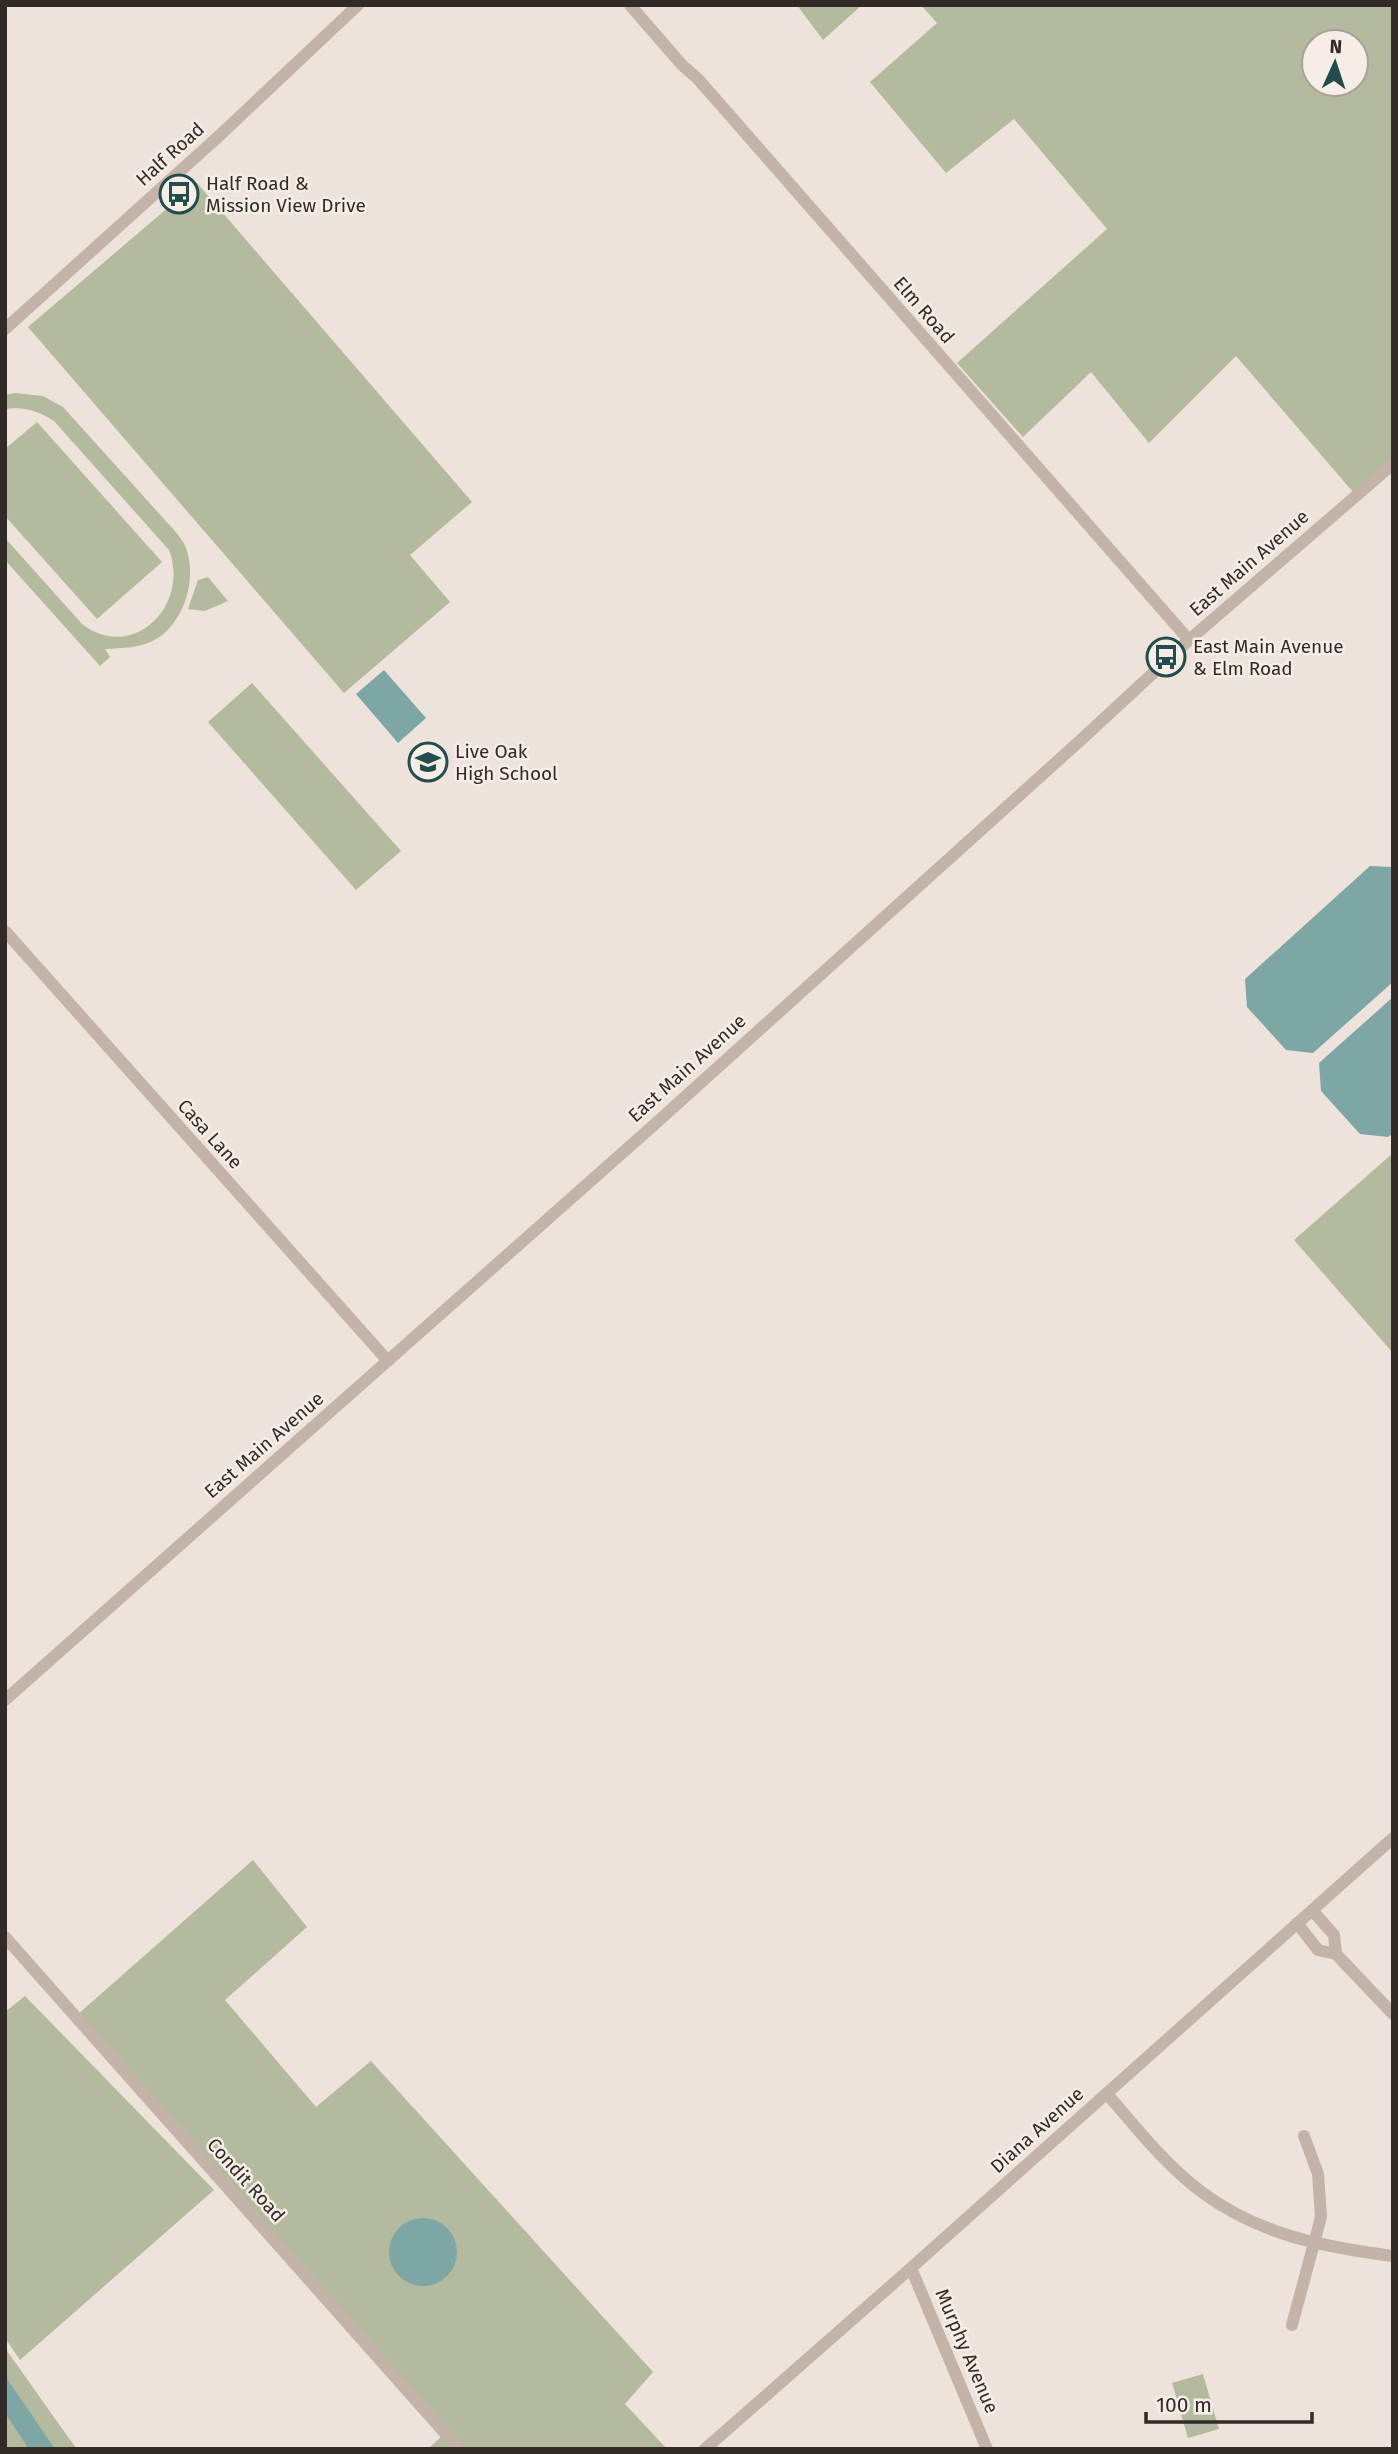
<svg xmlns="http://www.w3.org/2000/svg" width="1398" height="2454" font-family="'Fira Sans',sans-serif">
  <rect width="100%" height="100%" fill="#ede3db"/>
  <path fill="#b3ba9d" fill-rule="evenodd" d="M797 5H862L823 40Z
    M921 5H1393V457L1353 492 1236 356 1149 443 1091 372 1023 437 957 363 1107 229 1014 119 946 173 870 82 937 23ZM1314 42H1356V84H1314Z
    M197 183 472 502 410 555 450 602 344 693 28 327Z
    M15 393 43 396 63 407 174 530C178 535 184 542 186 548 197 578 185 620 158 638 143 648 123 648 105 649L110 657 100 666 5 560V538L83 625C135 662 190 604 169 550L54 421C39 411 24 406 5 409V395Z
    M37 422 162 562 97 619 5 516V449Z
    M208 577 228 601 205 611 188 609 198 580Z
    M252 683 401 851 356 890 208 722Z
    M1393 1153V1353L1294 1240Z
    M253 1860 307 1927 225 2000 316 2107 371 2061 653 2372 625 2404 667 2449H428L445 2433 77 2015Z
    M25 1996 214 2190 20 2360 5 2338V2012Z
    M5 2348 68 2437 77 2449H5Z
    M1203 2374 1219 2429 1188 2438 1172 2383Z"/>
  <path fill="#7ea6a5" d="M384 670 426 718 398 743 356 694Z
    M1370 866 1393 867V982L1313 1053 1286 1050 1247 1007 1245 979Z
    M1393 997V1133L1388 1137 1360 1134 1321 1091 1319 1063Z
    M389 2252a34 34 0 1 1 68 0a34 34 0 1 1-68 0Z
    M5 2376 55 2449H29L5 2413Z"/>
  <g fill="none" stroke-linecap="round" stroke-linejoin="round">
    <path stroke="#c4b3a9" stroke-width="12" d="M630 5 682 65 698 79 1189 640
      M5 329 219 136 358 5
      M5 931 388 1361
      M5 1700 655 1124 1083 738 1189 640 1393 464
      M1312 1910 1334 1935 1336 1954
      M1297 1923 1318 1950 1336 1954 1393 2014
      M5 1937 459 2449
      M1107 2094C1137 2128 1166 2166 1203 2193 1260 2235 1324 2247 1393 2256
      M911 2268 987 2449
      M1292 2325 1321 2217 1318 2174 1304 2136
      M705 2449 911 2268 1393 1838"/>
  </g>
  <defs>
    <symbol id="bus-ring" viewBox="-11 -11 22 22"><circle r="9.5" fill="#f6eee6" stroke="#234d4d" stroke-width="1.5"/><path d="M-5-6H5V4H4V6H2V4H-2V6H-4V4H-5ZM-3.5-4V0h7V-4ZM-3.5 1.2v1.5H-2V1.2ZM2 1.2v1.5H3.5V1.2Z" fill="#234d4d"/></symbol>
    <symbol id="school-ring" viewBox="-11 -11 22 22"><circle r="9.5" fill="#f6eee6" stroke="#234d4d" stroke-width="1.5"/><path d="M0-5L7-2L0 1L-7-2ZM-4 1L0 2.5L4 1V4Q0 6-4 4Z" fill="#234d4d"/></symbol>
  </defs>
  <g fill-rule="evenodd">
    <use href="#bus-ring" x="157" y="172" width="44" height="44"/>
    <use href="#bus-ring" x="1144" y="635" width="44" height="44"/>
    <use href="#school-ring" x="406" y="740" width="44" height="44"/>
  </g>
  <g text-anchor="middle" dominant-baseline="central" stroke-width="5" stroke-linejoin="round" paint-order="stroke">
    <g font-size="19" fill="#322a27" stroke="#f6eee6">
      <text transform="translate(170 154) rotate(-42)">Half Road</text>
      <text transform="translate(924 310) rotate(49)">Elm Road</text>
      <text transform="translate(1249 563) rotate(-41)">East Main Avenue</text>
      <text transform="translate(687 1068) rotate(-42)">East Main Avenue</text>
      <text transform="translate(210 1134) rotate(48)">Casa Lane</text>
      <text transform="translate(264 1445) rotate(-41)">East Main Avenue</text>
      <text transform="translate(1037 2130) rotate(-42)">Diana Avenue</text>
      <text transform="translate(246 2180) rotate(48)">Condit Road</text>
      <text transform="translate(967 2351) rotate(67)">Murphy Avenue</text>
    </g>
    <g font-size="19" fill="#322a27" stroke="#f6eee6" text-anchor="start">
      <text x="206" y="183">Half Road &amp;<tspan x="206" dy="22">Mission View Drive</tspan></text>
      <text x="1193" y="646">East Main Avenue<tspan x="1193" dy="22">&amp; Elm Road</tspan></text>
      <text x="455" y="751">Live Oak<tspan x="455" dy="22">High School</tspan></text>
    </g>
  </g>
  <rect width="1398" height="2454" fill="none" stroke="#322a27" stroke-width="14"/>
  <g transform="translate(1335 63) rotate(3)"><circle r="33" fill="#f6eee6" stroke="#a8a09a" stroke-width="2"/>
  <path d="M0-5L12 26L0 18L-12 26Z" fill="#234d4d"/>
  <text y="-10" font-size="19" font-weight="bold" text-anchor="middle" fill="#322a27">N</text>
  </g>
  <path d="M1146 2412v10h166v-10" fill="none" stroke="#322a27" stroke-width="3.5"/>
  <text x="1156" y="2412" font-size="21" fill="#322a27" stroke="#f6eee6" stroke-width="5" paint-order="stroke">100 m</text>
</svg>
